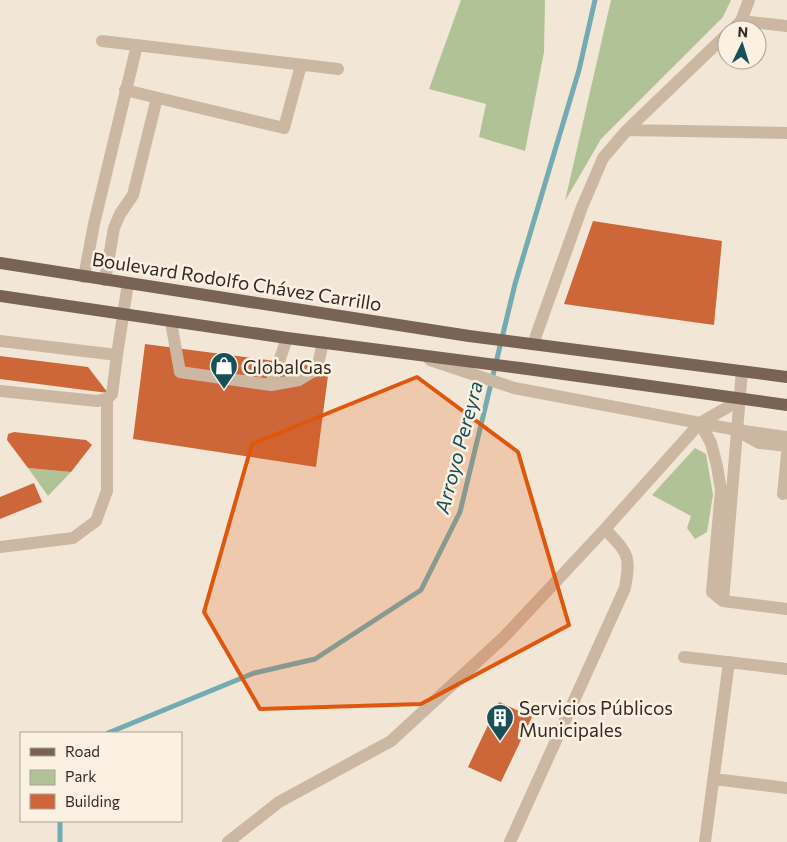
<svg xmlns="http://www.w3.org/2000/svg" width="787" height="842" font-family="Commissioner,sans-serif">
  <rect width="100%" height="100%" fill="#f2e7d6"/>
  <path fill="#b0c296" d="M461 0H545L544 52 525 151 479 137 486 104 429 89Z
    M611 0H731L723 17 601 139 565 201Z
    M695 448 706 454 713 495 707 532 695 539 687 528 691 516 652 495Z
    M28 468 71 472 48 496Z"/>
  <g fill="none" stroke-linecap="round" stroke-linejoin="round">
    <path stroke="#74aab1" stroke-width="5" d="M108 733 254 673 315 659 421 590 460 512 515 284 579 70 595 0
      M60 821V842"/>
  </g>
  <path fill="#cd6739" d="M593 221 722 241 714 325 564 304Z
    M145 344 329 368 316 467 133 439Z
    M0 356 88 367 108 393 0 379Z
    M14 432 86 440 92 445 71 472 28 468 7 440 8 434Z
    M34 483 42 502 0 519V497Z
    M499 702 532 717 501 782 468 767Z"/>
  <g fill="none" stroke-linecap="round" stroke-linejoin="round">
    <path stroke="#cbb7a2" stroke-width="12" d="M741 21 787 26
      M732 30 741 21 749 0
      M102 41 338 69
      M125 90 284 128 301 65
      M627 130 787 133
      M84 277 94 224 137 45
      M105 280 114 228 120 214 133 195 157 98
      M171 322 180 372 271 385 299 380 317 369 323 342
      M0 341 117 355 128 283
      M533 344 582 207 603 158 627 130 727 34
      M430 360 514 388 737 430 787 437
      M271 385 287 338
      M0 391 97 401 107 399 112 394 117 355
      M700 423 711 443 717 466 721 490 712 592 723 601 787 609
      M743 434 759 443 787 446
      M783 494 787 454
      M0 547 73 538 96 521 107 491V399
      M723 601 742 371
      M684 657 787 669
      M714 779 787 788
      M228 842 279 802 391 741 503 638 605 529 700 423 740 400
      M510 842 625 588C631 554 628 554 605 529
      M705 842 729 662"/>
    <path stroke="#786355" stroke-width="12" d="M0 263 469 336 787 377
      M0 296 287 338 520 368 787 405"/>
  </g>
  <path fill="#df570d" fill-opacity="0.2" stroke="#df570d" stroke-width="4" stroke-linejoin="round" d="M417 377 518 452 569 625 421 704 260 709 204 612 252 444Z"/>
  <defs>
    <symbol id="shop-pin" viewBox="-11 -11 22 30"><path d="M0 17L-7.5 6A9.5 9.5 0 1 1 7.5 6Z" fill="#185058" stroke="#faf1e3"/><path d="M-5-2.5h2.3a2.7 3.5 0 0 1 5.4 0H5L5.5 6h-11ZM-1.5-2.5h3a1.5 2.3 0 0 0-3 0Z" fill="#fff"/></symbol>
    <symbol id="building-pin" viewBox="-11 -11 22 30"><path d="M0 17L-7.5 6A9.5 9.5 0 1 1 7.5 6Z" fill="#185058" stroke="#faf1e3"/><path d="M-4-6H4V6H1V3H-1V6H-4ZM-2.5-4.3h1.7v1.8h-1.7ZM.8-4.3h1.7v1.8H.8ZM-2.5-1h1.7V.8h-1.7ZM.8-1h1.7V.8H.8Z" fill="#fff"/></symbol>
  </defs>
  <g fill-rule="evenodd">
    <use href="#shop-pin" x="208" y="350" width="32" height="43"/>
    <use href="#building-pin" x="484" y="702" width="32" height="43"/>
  </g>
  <g text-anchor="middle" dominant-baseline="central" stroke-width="5" stroke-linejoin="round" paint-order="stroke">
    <g font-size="19" fill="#352b25" stroke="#faf1e3">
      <text transform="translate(237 281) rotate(9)">Boulevard Rodolfo Chávez Carrillo</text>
    </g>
    <g font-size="19" fill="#352b25" stroke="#faf1e3" text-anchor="start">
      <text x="243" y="366">GlobalGas</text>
      <text x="519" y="707">Servicios Públicos<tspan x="519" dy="22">Municipales</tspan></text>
    </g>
    <g font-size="20" font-style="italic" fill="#185058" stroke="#faf1e3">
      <text transform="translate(458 447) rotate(-75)">Arroyo Pereyra</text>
    </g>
  </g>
  <rect x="20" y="732" width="162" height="90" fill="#faf1e3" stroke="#aba297"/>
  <rect x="30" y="748" width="25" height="8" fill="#786355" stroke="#aba297"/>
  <text x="65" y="757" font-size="15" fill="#352b25">Road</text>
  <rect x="30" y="770" width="25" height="15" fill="#b0c296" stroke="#aba297"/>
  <text x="65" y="782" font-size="15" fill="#352b25">Park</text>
  <rect x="30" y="794" width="25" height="15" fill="#cd6739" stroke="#aba297"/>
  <text x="65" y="807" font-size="15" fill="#352b25">Building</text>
  <g transform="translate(742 45) rotate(4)"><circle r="24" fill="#faf1e3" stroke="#aba297"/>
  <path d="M0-4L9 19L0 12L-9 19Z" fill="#185058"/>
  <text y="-8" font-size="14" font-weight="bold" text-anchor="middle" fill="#352b25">N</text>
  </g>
</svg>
